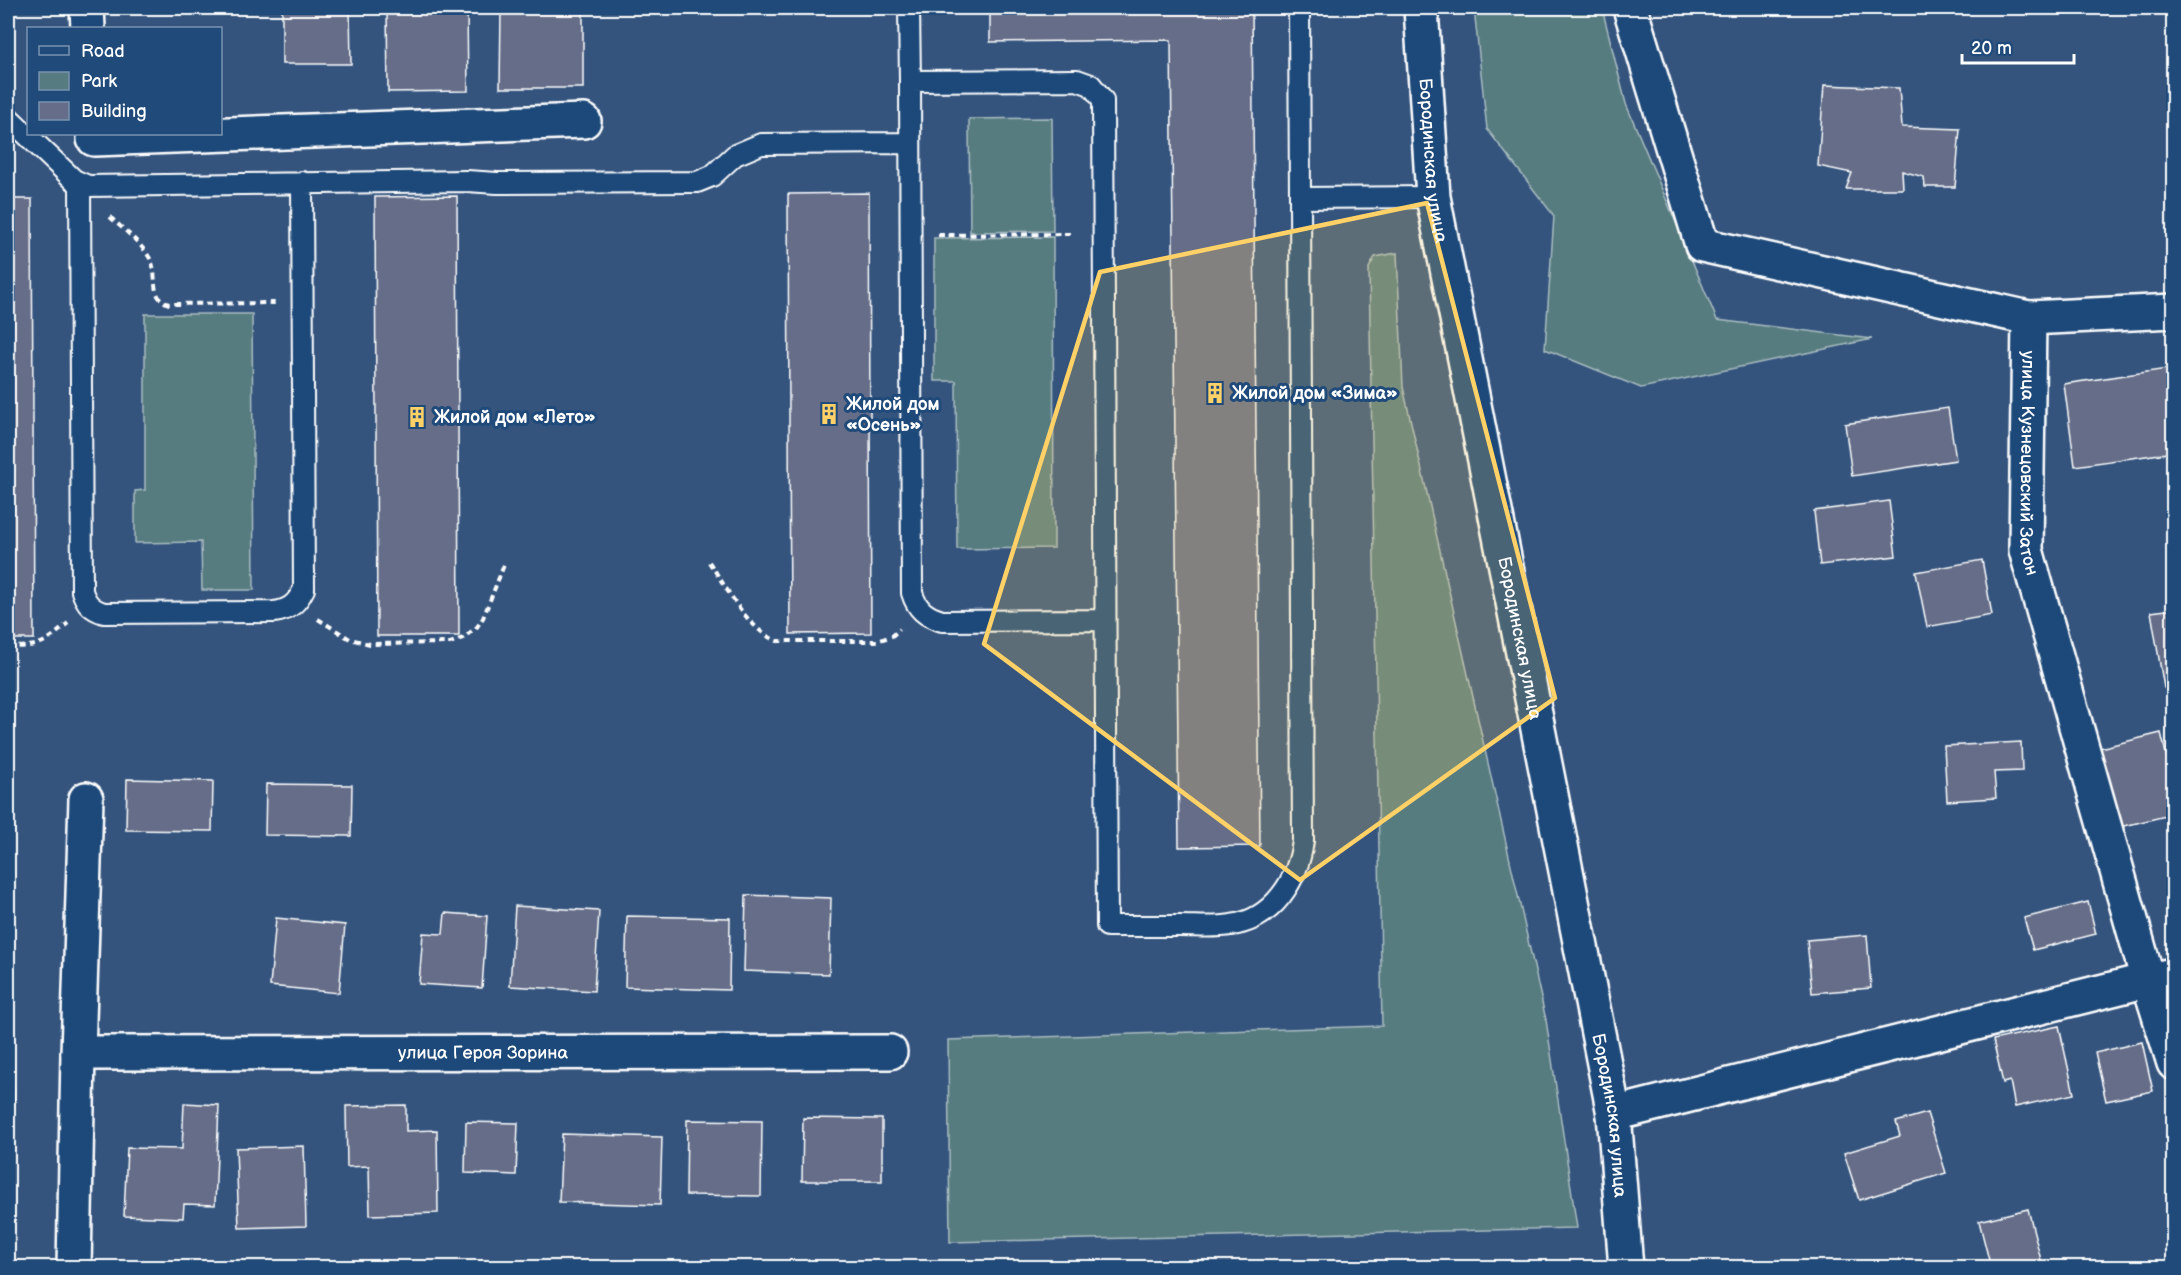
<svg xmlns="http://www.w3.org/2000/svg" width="2181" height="1275" font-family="'Balsamiq Sans',sans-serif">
  <rect width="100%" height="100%" fill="#34547e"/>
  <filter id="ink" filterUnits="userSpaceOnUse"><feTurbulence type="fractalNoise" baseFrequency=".0167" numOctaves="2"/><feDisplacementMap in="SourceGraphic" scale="12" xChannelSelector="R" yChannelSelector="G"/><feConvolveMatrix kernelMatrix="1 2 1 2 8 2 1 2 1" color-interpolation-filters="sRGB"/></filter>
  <g filter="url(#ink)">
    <path fill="#567b80" stroke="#aabdc0" stroke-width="1.5" d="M1474 8H1602L1626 104 1717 320 1872 339 1641 388 1545 349 1554 216 1487 129Z
      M1052 118 1053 231 970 232 969 119Z
      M1053 237 1054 548 957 549 956 381H934V238Z
      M1397 253 1403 387 1546 1020 1577 1228 950 1242 948 1040 1382 1026 1369 268 1375 257Z
      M145 314H252L254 590H202L201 542 135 543V491L145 490Z"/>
    <path fill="#656d88" stroke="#fff" stroke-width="1.5" d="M282 8H350L351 64H282Z
      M387 8H467L468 91 388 92Z
      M501 8H583V88H500Z
      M990 8H1252L1260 846 1179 847 1171 40 990 42Z
      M1824 85 1899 88 1902 127 1960 129 1955 187H1925L1924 177 1902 171 1903 189H1846L1852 173 1818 166Z
      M869 193 871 633 790 634 788 194Z
      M457 196 459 636H377L375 197Z
      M8 199H32L34 639H8Z
      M2174 368V452L2075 466 2064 384Z
      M1948 408 1956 460 1852 476 1845 424Z
      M1889 501 1896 556 1820 565 1814 511Z
      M1982 560 1992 615 1927 627 1916 572Z
      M2174 609V687L2164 688 2151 612Z
      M2161 733 2174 786V814L2120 827 2100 748Z
      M2021 742 2022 771 1994 772 1996 798 1947 801 1944 746Z
      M127 779 213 781 212 831 126 830Z
      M266 784 352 785 351 836 265 835Z
      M746 895 831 898 829 974 744 971Z
      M2088 902 2096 934 2033 950 2024 918Z
      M515 906 599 911 594 991 510 986Z
      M445 913 487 916 482 988 419 984 423 933 443 934Z
      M627 916 730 918 729 990 625 987Z
      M276 918 345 925 339 993 270 986Z
      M1867 935 1871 988 1812 993 1807 940Z
      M2059 1026 2074 1094 2015 1107 2010 1081 2003 1083 1993 1040Z
      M8 1030H12L14 1107H8Z
      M2142 1042 2153 1091 2106 1101 2095 1053Z
      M184 1103 219 1105 215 1205 184 1204 183 1218 124 1216 127 1148 182 1149Z
      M406 1105V1131L437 1130 438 1213 370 1215 369 1166 347 1167 346 1106Z
      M1927 1113 1946 1173 1859 1200 1844 1153 1900 1136 1896 1122Z
      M803 1118 882 1119V1181H802Z
      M687 1120 762 1121 761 1196 686 1195Z
      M466 1122 518 1123 516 1175 465 1173Z
      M562 1134 662 1137 660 1205 559 1202Z
      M304 1146 306 1226 239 1228 236 1148Z
      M2028 1209 2043 1268H1991L1979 1221Z"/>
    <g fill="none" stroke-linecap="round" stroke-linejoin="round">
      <defs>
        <path id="service" d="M909 8 910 81 1077 80 1091 85 1103 100 1107 926C1131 926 1156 926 1180 926 1197 926 1215 928 1231 925 1273 920 1298 880 1303 841L1300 198 1433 197
          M1299 8 1300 198
          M910 81 912 593C917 609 925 616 942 621L1105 620
          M8 117 74 180 88 186 467 181 497 183 697 182 712 176 735 155 761 144 910 143
          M80 183 82 591C86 603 91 609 104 613L274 612C290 610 297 603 304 589L302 182"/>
        <g id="minor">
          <path d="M87 8 88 28"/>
          <path id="s1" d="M1630 8 1702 245 2029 318 2026 550 2148 980 2174 1063"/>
          <path d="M94 134V139L584 121"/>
          <path d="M2029 318 2174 311"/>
          <path id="s2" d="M78 1053 890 1052"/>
          <path d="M1614 1114 2148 980 2174 975"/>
          <path d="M74 1268 78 1053 86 799"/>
        </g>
        <g id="tertiary">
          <path id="s3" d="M1421 8 1433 197 1614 1114 1626 1268"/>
        </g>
      </defs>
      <use href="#service" stroke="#fff" stroke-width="24"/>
      <use href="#minor" stroke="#fff" stroke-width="38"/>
      <use href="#tertiary" stroke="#fff" stroke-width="38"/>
      <path stroke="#fff" stroke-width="4" stroke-dasharray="6 4.5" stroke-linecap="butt" d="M110 217C122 228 147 248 152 263 158 279 149 297 169 304L275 303
        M938 235 1074 234
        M709 562C727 588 747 629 777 641H877L892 636 900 629
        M318 619 350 639 370 644 450 643 463 638 477 627 483 618 504 565
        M8 647C39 647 45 644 68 623"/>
      <use href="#service" stroke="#1f4a7a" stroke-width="20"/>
      <use href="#minor" stroke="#1f4a7a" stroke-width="33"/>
      <use href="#tertiary" stroke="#1f4a7a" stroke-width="33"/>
    </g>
  </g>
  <path fill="#ffd166" fill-opacity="0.2" stroke="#ffd166" stroke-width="4.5" stroke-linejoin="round" d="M1427 203 1555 698 1300 880 984 644 1100 272Z"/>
  <defs>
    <symbol id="building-bare" viewBox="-9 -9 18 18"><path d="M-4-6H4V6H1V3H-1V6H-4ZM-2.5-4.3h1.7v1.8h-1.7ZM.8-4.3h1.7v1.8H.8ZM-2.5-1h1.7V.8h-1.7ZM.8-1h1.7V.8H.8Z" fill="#ffd166" stroke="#1f4a7a" stroke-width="2.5" paint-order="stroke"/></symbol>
  </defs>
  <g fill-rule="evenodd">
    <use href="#building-bare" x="1200" y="378" width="30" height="30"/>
    <use href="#building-bare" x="814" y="399" width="30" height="30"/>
    <use href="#building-bare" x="402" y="402" width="30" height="30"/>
  </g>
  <g text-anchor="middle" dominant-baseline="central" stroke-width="6" stroke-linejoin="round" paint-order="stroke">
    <g font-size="18" fill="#fff" stroke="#1f4a7a">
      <text stroke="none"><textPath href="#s3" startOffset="153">Бородинская улица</textPath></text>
      <text stroke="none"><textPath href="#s1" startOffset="728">улица Кузнецовский Затон</textPath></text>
      <text stroke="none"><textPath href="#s3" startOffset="639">Бородинская улица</textPath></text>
      <text stroke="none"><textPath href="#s2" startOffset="405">улица Героя Зорина</textPath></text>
      <text stroke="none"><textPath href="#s3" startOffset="1125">Бородинская улица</textPath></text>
    </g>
    <g font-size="18" font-weight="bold" fill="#fff" stroke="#1f4a7a" text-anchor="start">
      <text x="1232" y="393">Жилой дом «Зима»</text>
      <text x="846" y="404">Жилой дом<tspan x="846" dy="21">«Осень»</tspan></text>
      <text x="434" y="417">Жилой дом «Лето»</text>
    </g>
  </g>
  <rect width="2181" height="1275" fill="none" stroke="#1f4a7a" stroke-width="30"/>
  <rect x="15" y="15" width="2151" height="1245" fill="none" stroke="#fff" stroke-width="2" filter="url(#ink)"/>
  <rect x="27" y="27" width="195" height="108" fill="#1f4a7a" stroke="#7992af" stroke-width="1.5"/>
  <rect x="39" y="46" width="30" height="9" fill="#1f4a7a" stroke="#7992af" stroke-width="1.5"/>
  <text x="81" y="57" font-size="18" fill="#ffffff">Road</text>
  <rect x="39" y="72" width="30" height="18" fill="#567b80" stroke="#7992af" stroke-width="1.5"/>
  <text x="81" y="87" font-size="18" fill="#ffffff">Park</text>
  <rect x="39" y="102" width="30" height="18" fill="#656d88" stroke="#7992af" stroke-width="1.5"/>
  <text x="81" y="117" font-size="18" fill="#ffffff">Building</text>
  <path d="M1962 54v9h112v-9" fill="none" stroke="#ffffff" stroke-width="3"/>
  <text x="1971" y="54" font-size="18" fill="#ffffff" stroke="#1f4a7a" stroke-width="4.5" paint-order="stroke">20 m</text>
</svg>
